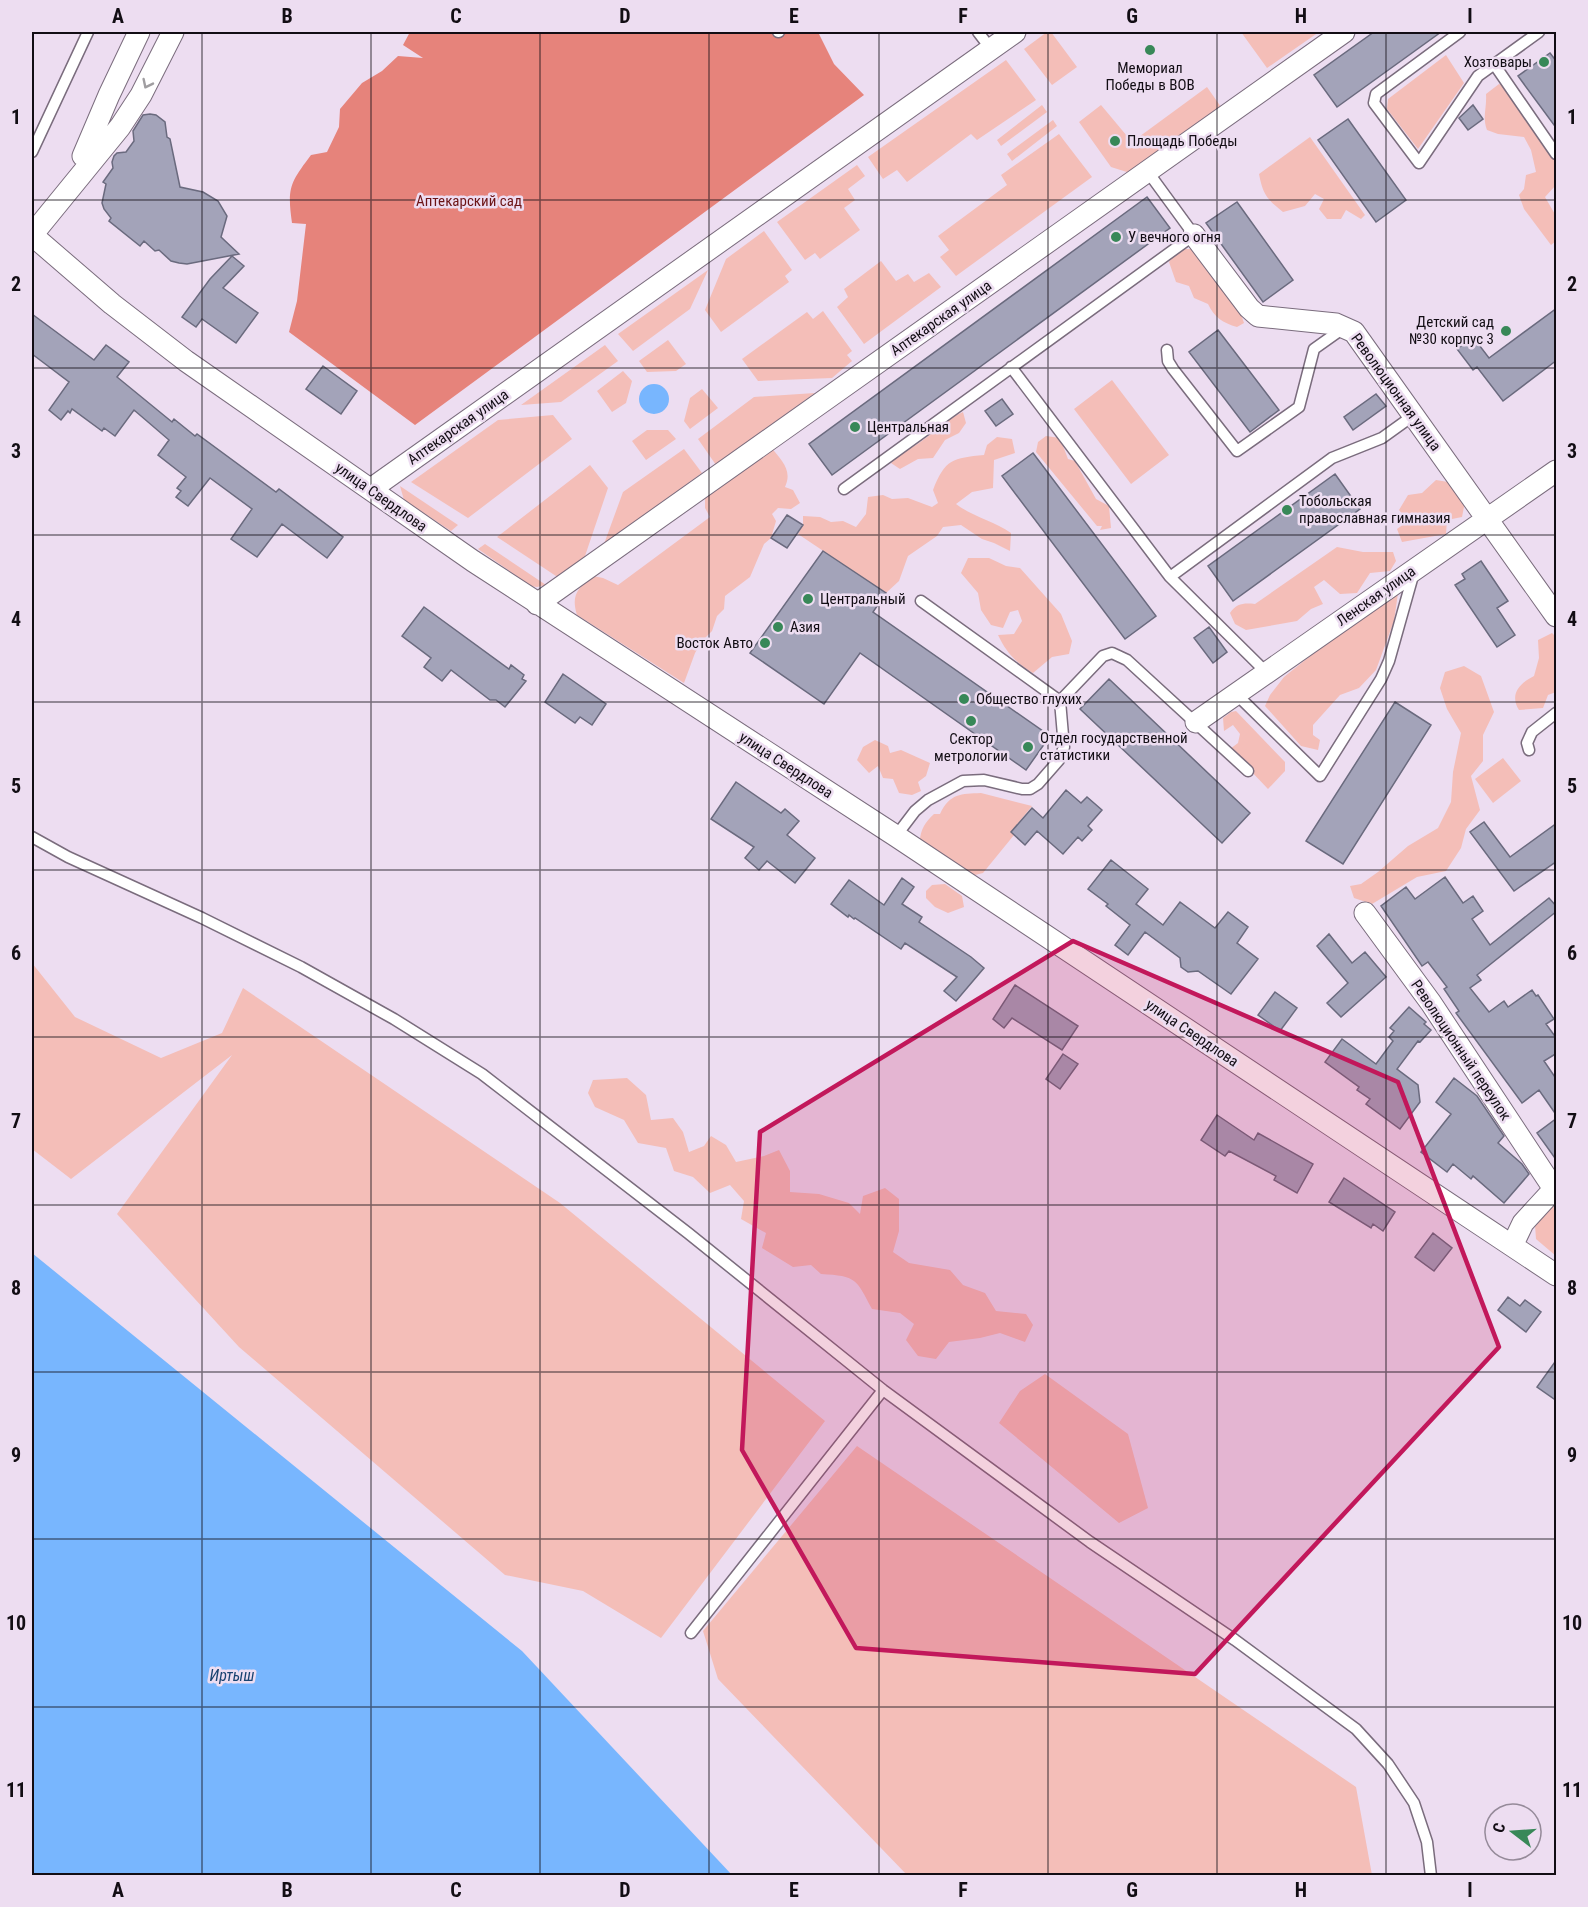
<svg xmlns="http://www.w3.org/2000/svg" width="1588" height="1907" font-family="'Roboto Condensed',sans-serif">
  <rect width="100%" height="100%" fill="#edddf1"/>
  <path fill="#f4beb8" d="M1047 32H1051L1077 67 1052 85 1024 49Z
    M1241 32H1319L1267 68Z
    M1446 55 1464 83 1418 149 1387 109 1388 99Z
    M1006 60 1036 100 977 140 971 134 907 182 897 170 883 179 868 157Z
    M1499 84 1508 88 1556 149V185L1545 197 1556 216V241L1551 245 1524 209 1519 195 1524 189 1526 175 1536 172 1531 150 1524 137 1498 134 1487 130C1482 116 1487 109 1486 94Z
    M1207 87 1221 107 1130 173 1111 167 1079 122 1101 105 1132 142Z
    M1042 105 1047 112 1001 146 997 140Z
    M1053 120 1057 126 1012 161 1007 154Z
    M1059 134 1092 177 956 276 940 257 949 250 938 236 1007 185 1001 175Z
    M1310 137 1365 215 1361 219 1346 210 1341 219H1327L1319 209 1324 199 1315 194 1305 206 1283 212C1267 199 1263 195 1259 174Z
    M857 165 865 176 848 189 855 200 844 208 860 230 820 259 815 253 805 260 777 222Z
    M764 231 792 270 785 276 789 282 721 332 705 310 726 259Z
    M1178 249H1197L1237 302 1244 323 1237 327C1223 323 1214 317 1208 304L1194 298 1189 286 1176 282 1169 262Z
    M881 261 896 281 908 274 914 282 929 273 941 287 864 344 837 307 848 297 844 289Z
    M708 270 690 309 633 351 618 334Z
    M823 311 852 351 847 355 852 361 832 378 758 381 742 359 807 312 813 319Z
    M668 340 686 364 676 371 647 372 639 361Z
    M605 345 618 361 561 402 521 405Z
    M623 371 632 381 626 403 612 412 597 391Z
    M1112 380 1169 455 1131 484 1074 409Z
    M702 389 718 408 690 429 684 421 690 398Z
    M815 393 716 465 698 439 754 397Z
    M963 412 966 423 959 433 945 440 933 458 918 459 900 469 891 463C900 454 908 450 919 443 934 433 946 419 963 412Z
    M553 415 572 439 468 518 411 482 498 420Z
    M647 430H668L676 439 646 460 632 441Z
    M1046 436 1060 438 1068 459 1075 461 1096 499 1109 506 1111 528 1100 530 1102 526H1097L1036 452 1038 442Z
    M997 437 1012 439 1015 453 994 460 993 488 972 492 956 504C973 517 994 521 1011 533L1010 551 994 543 982 539 961 525 943 527 937 536 908 556 899 581 886 593 798 534 803 525V516L820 517 831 522 843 521 856 527 866 514 868 497 883 495 892 499 908 498 932 507 938 503 933 490C945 459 953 458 984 455L987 445Z
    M771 447C781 460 793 470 785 487L793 490 800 503 791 509 778 508 772 514 776 521 771 538 764 544 750 577 725 596 724 609 717 616 712 631 702 641 695 653 684 683 577 615C571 596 577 588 593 576L603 578 618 585 710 517 705 508V498Z
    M684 449 702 473 604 544 623 492Z
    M590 465 608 488 584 559 559 578 497 537Z
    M1436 480 1454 483 1465 502 1462 517 1447 520 1446 534 1402 542 1397 529 1408 521 1399 510 1408 495 1422 493Z
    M400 486 458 525 451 531 404 500Z
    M485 544 546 585 537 587 531 586 478 549Z
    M1337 547 1363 552H1393L1396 561 1390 571 1370 573 1357 593 1340 594 1324 580 1314 587 1323 604 1311 609 1297 621 1246 630 1235 624 1230 613C1237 603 1244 603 1255 604Z
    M968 558H989L1006 566 1020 568 1061 614 1072 641 1069 654 1052 657 1033 673C1016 663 1006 652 998 635L1014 634 1022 621 1018 610 1010 612 1003 628 991 625 981 610 978 593 961 573Z
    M1398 593 1394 621 1376 670 1359 688 1340 695 1313 725V735L1320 740 1318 750 1301 746 1265 706 1270 695 1284 677 1355 620Z
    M1552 633 1556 637V692L1548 695 1543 708 1519 710C1509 694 1520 683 1534 676L1539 658 1538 640Z
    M1464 666 1481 676 1494 712 1483 735V761L1471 776 1480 810 1466 829 1461 848 1446 871 1417 877 1372 904 1354 898 1350 886 1361 884 1378 872 1408 846 1438 828 1451 802 1453 772 1461 733 1447 709 1440 688 1445 672Z
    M1236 711 1285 762V771L1268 789 1230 749 1238 743 1240 734 1233 725 1224 731 1223 718 1231 712Z
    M875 740 888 746 890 753 901 750 930 763 926 776 918 782 921 791 912 795 899 793 893 779 883 778 878 766 869 773 857 760 863 747Z
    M1503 758 1521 781 1493 803 1475 779Z
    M981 793 1032 806 1011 832 1014 835 983 873 975 875 966 872 920 841C920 830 926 821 934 814H940C950 793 961 794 981 793Z
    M945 884 962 896 964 907 948 913 935 907 926 898V891L932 885Z
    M32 963 75 1017 161 1058 222 1033 243 988 560 1203 825 1421 661 1638 583 1591 505 1575 239 1347 117 1214 232 1055 71 1179 32 1149Z
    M627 1078 646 1095 651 1120 673 1118 683 1132 689 1152 704 1146 711 1136 726 1145 736 1162 764 1156 779 1150 790 1171V1192L819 1194 849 1203 860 1214 863 1196 885 1188 899 1199V1231L893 1252 909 1263 950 1270 963 1285 985 1293 996 1311 1026 1314 1033 1325 1025 1342 1000 1333 980 1338 949 1342 936 1359 918 1356 906 1340 914 1324 900 1313 872 1309C856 1279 857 1276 821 1274L811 1265 793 1267 762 1248 766 1233 741 1219 744 1201 730 1185 710 1193 693 1177 674 1171 666 1148 638 1143 624 1120 595 1107 588 1093 593 1080Z
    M1555 1203 1556 1204V1256L1536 1239 1535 1225Z
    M1045 1374 1128 1434 1148 1508 1119 1523 999 1423 1020 1391Z
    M857 1446 1356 1787 1372 1875H907L718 1679 703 1631Z"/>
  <path fill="#e6837b" d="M410 32H818L834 64 864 95 415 425 289 332 297 301 306 224 292 223C287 188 290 183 311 155L327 152 339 127 340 109 362 83 382 71 398 56 423 58 403 45Z"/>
  <path fill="#78b6fe" d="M639 399a15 15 0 1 1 30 0a15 15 0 1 1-30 0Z
    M32 1253 522 1651 732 1875H32Z"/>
  <path fill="#a3a3b9" stroke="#6a6a7e" stroke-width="1.5" d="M1374 32H1441L1337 107 1314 75Z
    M1550 53 1557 62V129L1518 76Z
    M1473 105 1483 119 1468 130 1459 118Z
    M150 114 156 115 165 122 167 137 170 139 180 187 203 192 218 201 227 216 221 237 239 254 187 264 179 263 171 261 159 250 155 251 144 241 140 246 109 221 111 218 104 209 102 203 106 184 103 182 113 168 112 162 114 156 117 153 126 152 134 141 133 131 143 115Z
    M1348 119 1406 200 1376 222 1318 140Z
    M1147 197 1170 228 832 475 809 444Z
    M1237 202 1293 280 1263 302 1206 223Z
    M232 256 244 266 223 288 258 313 236 343 202 319 196 327 182 317 210 279Z
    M1557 308V360L1503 401 1477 367 1473 370 1457 349 1473 337 1489 358Z
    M32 314 94 360 106 345 129 362 117 377 172 422 174 419 195 436 197 434 276 492 279 489 343 537 327 558 282 524 257 557 231 539 252 509 210 478 188 506 176 497 181 491 177 488 186 477 158 455 169 440 134 410 115 436 104 428 102 431 72 409 70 413 68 411 61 420 49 410 69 382 32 354Z
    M1218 330 1279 410 1250 432 1189 352Z
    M323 366 357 391 341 414 306 389Z
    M1376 394 1386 406 1353 430 1344 417Z
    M1002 399 1013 414 996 426 985 411Z
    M1033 453 1156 616 1125 639 1002 476Z
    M1335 474 1360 509 1233 601 1208 566Z
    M787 515 803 525 787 548 771 538Z
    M823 551 886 593 873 612 1050 736 1026 770 860 653 824 704 750 653Z
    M1481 561 1508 601 1497 608 1515 635 1497 647 1455 585 1465 579 1462 574Z
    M424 607 509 669 511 665 524 675 522 679 526 681 505 707 496 700H490L451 670 442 681 424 667 431 658 402 636Z
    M1209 627 1227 652 1213 663 1194 638Z
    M563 674 606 704 592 725 580 717 575 723 545 702Z
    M1109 679 1250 813 1222 843 1080 709Z
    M1395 702 1431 725 1343 864 1306 841Z
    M736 782 781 813 785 809 799 821 787 835 815 858 795 883 767 861 759 870 745 858 754 847 711 819Z
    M1066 790 1081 803 1087 797 1102 810 1088 826 1092 830 1082 841 1078 837 1063 854 1037 831 1025 845 1011 832 1032 808 1043 818Z
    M1484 822 1510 857 1557 823V861L1514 891 1470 832Z
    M1111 860 1148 889 1136 904 1163 925 1180 902 1215 928 1228 912 1248 927 1237 943 1258 959 1231 994 1198 971 1188 972 1181 967 1180 958 1145 932 1128 955 1115 945 1130 925 1106 906 1108 904 1088 889Z
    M1445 877 1463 903 1473 896 1483 911 1472 919 1490 945 1549 898 1557 907V911L1477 975 1481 980 1470 988 1489 1012 1504 1001 1508 1007 1532 990 1536 996 1538 995 1554 1019 1546 1024 1557 1039V1053L1544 1061 1557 1080V1116L1539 1090 1522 1103 1456 1013 1459 1011 1444 989 1447 987 1428 962 1422 966 1381 906 1406 887 1415 899Z
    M902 878 914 887 902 904 922 917 919 922 971 957 984 968 956 1001 944 991 957 977 905 943 901 949 855 918 854 919 849 915 848 917 831 904 849 880 884 905Z
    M1329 934 1352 963 1365 952 1386 977 1341 1017 1327 1003 1348 983 1317 946Z
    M1015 985 1078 1026 1062 1050 1012 1018 1004 1028 993 1019Z
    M1275 992 1297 1008 1280 1031 1258 1015Z
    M1409 1007 1426 1022 1424 1024 1431 1030 1420 1042 1418 1041 1397 1069 1418 1085 1420 1102 1400 1129 1366 1104 1370 1099 1357 1090 1359 1087 1325 1062 1342 1039 1376 1064 1393 1041 1389 1037 1394 1031 1390 1028Z
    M1063 1054 1078 1064 1060 1089 1046 1079Z
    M1454 1078 1477 1096 1504 1136 1498 1143 1522 1164 1529 1174 1504 1203 1473 1176 1471 1179 1453 1164 1447 1172 1421 1152 1451 1114 1436 1102Z
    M1217 1115 1254 1140 1258 1133 1313 1164 1297 1193 1274 1180 1276 1176 1229 1151 1225 1156 1201 1140Z
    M1557 1118V1161L1537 1133Z
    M1344 1178 1395 1212 1383 1231 1373 1224 1371 1228 1329 1202Z
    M1433 1233 1452 1248 1434 1271 1415 1257Z
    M1508 1297 1520 1306 1525 1300 1541 1312 1526 1332 1498 1310Z
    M1557 1359V1401L1537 1387Z"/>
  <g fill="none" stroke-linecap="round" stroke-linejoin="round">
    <defs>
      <path id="lane" d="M778 32H779
        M978 32 991 49
        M1460 32 1376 94 1374 103 1419 163 1478 76 1539 32
        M1494 64 1556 154
        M32 152 88 32
        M1167 350 1168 361 1173 369 1237 451 1299 407 1314 349 1345 327
        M1011 367 1170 577 1267 673
        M844 489 1194 235 1148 172
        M1170 577 1332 458 1382 438 1414 415
        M921 601 1060 701
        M1236 694 1320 776 1381 679 1389 661 1414 572
        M1529 750 1527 743 1532 732 1556 713
        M896 836 915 811 928 800 963 781 984 780 1022 789H1030L1038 784 1059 760 1064 747 1060 701 1103 656 1112 653 1127 660 1248 771
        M32 837 68 857 202 918 301 967 394 1019 482 1074 688 1233 883 1390 1090 1542 1235 1640 1356 1729 1388 1764 1414 1803 1427 1842 1431 1876
        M691 1633 883 1390"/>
      <path id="street" d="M83 156 109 95 139 32
        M32 235 112 304 186 361 473 561 896 836 1556 1275
        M32 235 120 127 141 95 173 32
        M1194 235 1249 308 1258 316 1336 324 1354 332 1556 616
        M371 489 1015 32
        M537 604 1344 32
        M1196 722 1556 471
        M1365 913 1431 1003 1554 1189
        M1513 1244 1523 1223 1556 1187"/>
    </defs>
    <use href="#lane" stroke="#7a6c7d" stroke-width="13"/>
    <use href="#street" stroke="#7a6c7d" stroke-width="23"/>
    <use href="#lane" stroke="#fff" stroke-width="10"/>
    <use href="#street" stroke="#fff" stroke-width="21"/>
  </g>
  <defs><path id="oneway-chevron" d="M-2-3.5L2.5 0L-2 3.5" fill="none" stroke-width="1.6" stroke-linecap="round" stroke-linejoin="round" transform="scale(1.5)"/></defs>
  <use stroke="#a09ea1" href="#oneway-chevron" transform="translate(147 84) rotate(116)"/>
  <path fill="#c2185b" fill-opacity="0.2" stroke="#c2185b" stroke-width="4.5" stroke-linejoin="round" d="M1073 941 1398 1082 1499 1347 1195 1674 856 1648 742 1450 760 1132Z"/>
  <path fill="none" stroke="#120d14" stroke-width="1.5" stroke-opacity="0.55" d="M202 32V1876M371 32V1876M540 32V1876M709 32V1876M879 32V1876M1048 32V1876M1217 32V1876M1386 32V1876M32 200H1556M32 368H1556M32 535H1556M32 702H1556M32 870H1556M32 1037H1556M32 1205H1556M32 1372H1556M32 1539H1556M32 1707H1556"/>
  <g fill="#388858" stroke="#edddf1" stroke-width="2">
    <circle cx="1150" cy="50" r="6"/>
    <circle cx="1544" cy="62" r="6"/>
    <circle cx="1115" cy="141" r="6"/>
    <circle cx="1116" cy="237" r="6"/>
    <circle cx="1506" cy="331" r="6"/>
    <circle cx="855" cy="427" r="6"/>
    <circle cx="1287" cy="510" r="6"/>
    <circle cx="808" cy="599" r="6"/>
    <circle cx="778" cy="627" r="6"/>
    <circle cx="765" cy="643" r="6"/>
    <circle cx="964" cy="699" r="6"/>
    <circle cx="971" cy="721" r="6"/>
    <circle cx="1028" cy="747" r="6"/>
  </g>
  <g text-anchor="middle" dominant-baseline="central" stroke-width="5" stroke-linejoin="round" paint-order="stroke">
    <g font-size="15" fill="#120d14" stroke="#edddf1" text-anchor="start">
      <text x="1532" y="62" text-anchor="end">Хозтовары</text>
      <text x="1150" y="68" text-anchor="middle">Мемориал<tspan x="1150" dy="17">Победы в ВОВ</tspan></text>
      <text x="1127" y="141">Площадь Победы</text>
      <text x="1128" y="237">У вечного огня</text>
      <text x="1494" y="322" text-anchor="end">Детский сад<tspan x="1494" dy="17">№30 корпус 3</tspan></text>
      <text x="867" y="427">Центральная</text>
      <text x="1299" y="501">Тобольская<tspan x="1299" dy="17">православная гимназия</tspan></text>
      <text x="820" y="599">Центральный</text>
      <text x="790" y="627">Азия</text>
      <text x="753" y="643" text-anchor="end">Восток Авто</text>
      <text x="976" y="699">Общество глухих</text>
      <text x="1040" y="738">Отдел государственной<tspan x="1040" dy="17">статистики</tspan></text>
      <text x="971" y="739" text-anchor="middle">Сектор<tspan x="971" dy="17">метрологии</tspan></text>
    </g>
    <g font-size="15" fill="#6c1416" stroke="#edddf1">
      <text x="469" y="201">Аптекарский сад</text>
    </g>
    <g font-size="15" fill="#120d14" stroke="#edddf1">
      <text transform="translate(941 318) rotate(-35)">Аптекарская улица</text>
      <text transform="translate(1396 392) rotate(54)">Революционная улица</text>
      <text transform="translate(458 427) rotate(-35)">Аптекарская улица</text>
      <text transform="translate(381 497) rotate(35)">улица Свердлова</text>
      <text transform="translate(1376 596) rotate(-35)">Ленская улица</text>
      <text transform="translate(786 765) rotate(33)">улица Свердлова</text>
      <text transform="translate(1192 1033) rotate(34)">улица Свердлова</text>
      <text transform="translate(1461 1050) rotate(56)">Революционный переулок</text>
    </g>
    <g font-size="16" font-style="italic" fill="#184270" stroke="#edddf1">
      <text x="232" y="1675">Иртыш</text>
    </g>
  </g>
  <rect width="1588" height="1907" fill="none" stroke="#edddf1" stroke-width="66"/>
  <g transform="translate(1513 1832) rotate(287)"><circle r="28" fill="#edddf1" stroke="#958a99" stroke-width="1.5"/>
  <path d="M0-4.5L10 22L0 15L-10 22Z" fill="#388858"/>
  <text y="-9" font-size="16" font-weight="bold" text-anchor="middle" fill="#120d14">С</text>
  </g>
  <rect x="33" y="33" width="1522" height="1841" fill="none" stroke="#120d14" stroke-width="2"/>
  <g font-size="20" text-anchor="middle" font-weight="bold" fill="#120d14">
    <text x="118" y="23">A</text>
    <text x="287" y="23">B</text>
    <text x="456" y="23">C</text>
    <text x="625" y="23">D</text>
    <text x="794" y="23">E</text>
    <text x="963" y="23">F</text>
    <text x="1132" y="23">G</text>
    <text x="1301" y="23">H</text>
    <text x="1470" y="23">I</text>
    <text x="16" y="124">1</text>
    <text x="1572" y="124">1</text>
    <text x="16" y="291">2</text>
    <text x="1572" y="291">2</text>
    <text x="16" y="458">3</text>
    <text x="1572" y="458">3</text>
    <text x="16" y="626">4</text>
    <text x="1572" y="626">4</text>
    <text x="16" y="793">5</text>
    <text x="1572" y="793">5</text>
    <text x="16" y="960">6</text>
    <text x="1572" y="960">6</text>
    <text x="16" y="1128">7</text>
    <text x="1572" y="1128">7</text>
    <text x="16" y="1295">8</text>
    <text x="1572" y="1295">8</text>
    <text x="16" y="1462">9</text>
    <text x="1572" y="1462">9</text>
    <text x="16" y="1630">10</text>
    <text x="1572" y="1630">10</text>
    <text x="16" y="1797">11</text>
    <text x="1572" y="1797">11</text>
    <text x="118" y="1897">A</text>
    <text x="287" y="1897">B</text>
    <text x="456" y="1897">C</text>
    <text x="625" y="1897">D</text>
    <text x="794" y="1897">E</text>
    <text x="963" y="1897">F</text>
    <text x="1132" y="1897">G</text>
    <text x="1301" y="1897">H</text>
    <text x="1470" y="1897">I</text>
  </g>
</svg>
